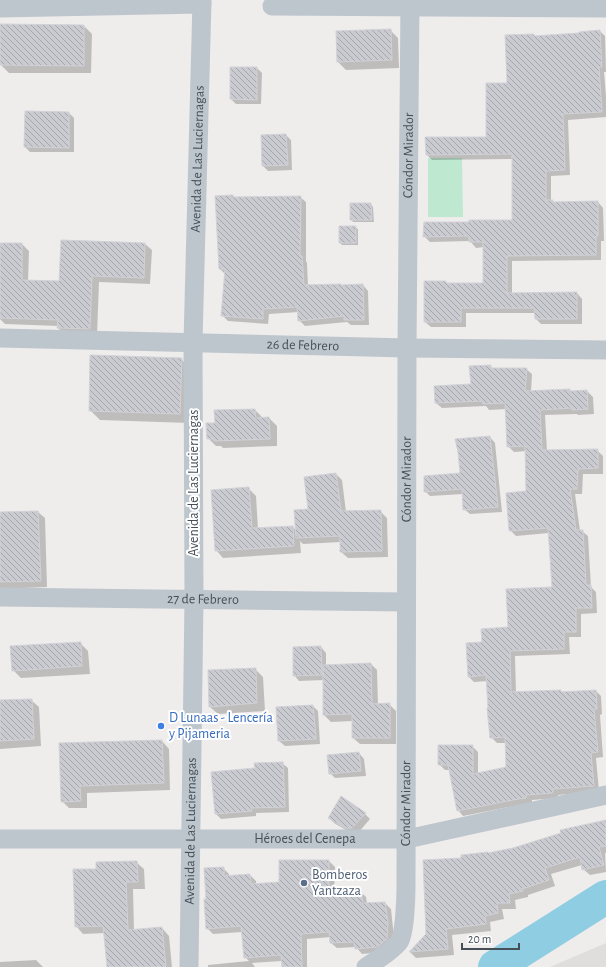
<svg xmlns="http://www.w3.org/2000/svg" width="606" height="967" font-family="'Alegreya Sans',sans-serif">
  <defs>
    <pattern id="building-back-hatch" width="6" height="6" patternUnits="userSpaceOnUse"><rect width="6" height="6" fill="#cacbd1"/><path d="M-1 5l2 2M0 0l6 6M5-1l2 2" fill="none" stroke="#a6a7ac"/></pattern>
  </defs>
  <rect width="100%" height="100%" fill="#efecec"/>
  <path fill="#e0dddd" d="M606 943V967H550Z"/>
  <path fill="#bee9d0" d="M428 158H462L463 217H428Z"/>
  <path fill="#0003" d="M84 26 92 34 91 73H9L1 65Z
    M390 30 398 38 399 68 346 70 338 62Z
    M600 31 605 36 606 72H604L606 96V117L568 120 570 175 551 176V201H552L554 203 598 202 603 208 604 241H601V260L512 261V294L577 293 582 299V324H541L536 319V313H466V327H431L425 322 446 282 448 284H484V247L476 248 470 241 430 242 424 236 470 223 513 221V159L432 160 427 155 487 138 508 84 534 35 536 37 580 34Z
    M231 68H257L262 73 261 104H236L231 99Z
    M69 113 74 118V152H30L25 147Z
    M286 135 291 140 292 170 268 171 263 166Z
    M233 196 234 198 300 197 306 202V261L307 263 308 286 341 285 342 286 363 285 368 291 369 325H351L347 322 305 326 299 320V312L269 314 268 324 228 321 222 315 225 274 220 269Z
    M351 204H371L373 207 374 222H353L351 219Z
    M355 227 358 229V245H342L340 243Z
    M0 244H22L29 251 28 281 60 282 145 244 152 250 150 284 99 282 97 336 65 335 58 328 59 326 5 324 0 319Z
    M181 359 191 369 189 423 100 420 90 410Z
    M490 366 494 369H526L532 374 531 392 569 390 571 392 587 391 593 397 594 414 578 415 577 414 545 415 547 451 597 450 603 456V474H583L582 494H575L580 531H582L588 536 591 587 596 592 597 613 581 614V637H569L570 654 515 656 516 693 561 691 562 692 596 691 601 696 602 714 600 715 603 757 596 758 599 791 558 795V798L532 800V803L524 804 463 816 458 810 450 770H445L439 764 472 746 478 752V774L507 768 506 743H497L491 737 488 681 474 682 468 676 483 643 509 628 553 588 549 533 516 536 510 530 527 492V451L514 452 508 446 507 409 489 410 486 406 442 408 436 403 472 385Z
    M255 410 263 418H269L277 426V446L223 448 221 446H216L208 438 216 424Z
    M490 437 495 443 502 512 470 514 464 509 463 494 430 496 425 491 462 474Z
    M336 474 342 480 346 512 380 511 387 518 388 557 348 558 341 552V542L303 544 300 541 301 553 223 558 216 550 248 488 256 496 258 529 293 527 296 530 309 510Z
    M38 512 45 518 47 587 0 589V513Z
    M80 643 88 651 90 674 21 678 13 670Z
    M321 647 326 653V666L371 664 377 670 378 705 389 704 396 711V744H360L353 738V721L331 722 324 715V680L299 681 294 675Z
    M255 669 263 677 265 711 218 714 210 707Z
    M31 700 39 707 41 746 0 749V701Z
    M313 706 318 711 320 744 285 746 279 741Z
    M162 741 169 749 170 790 87 793V808H69L62 801 60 744Z
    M359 753 364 759 366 776 335 778 330 773Z
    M282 763 288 768 289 812 256 813V816L221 819 216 814 256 769Z
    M365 814 370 819 358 833H351L334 823 329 818Z
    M606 821V853H605L606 872 590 875 583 869 582 865 551 874 555 886 528 895V897L515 900 516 909H502L504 919 490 922 491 931 452 935 454 955 416 958 410 952 427 934 462 859 514 849Z
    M329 861 335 867 334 896 360 891 366 897 367 904 385 903 391 909 393 928V945L383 952 362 954 356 947 337 948 331 943V937L307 939V967H283L282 961 252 963 255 967H208V965L249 961 245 957 242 932 213 934 207 928V900L223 868 229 874V877L250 875 256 881V884L280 883Z
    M136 862 144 869 145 889H133L134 931 162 928 169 936 172 967H108L105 933 83 934 76 926 97 870Z
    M36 960 43 967H0V962Z"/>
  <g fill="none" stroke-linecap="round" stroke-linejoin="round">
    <path stroke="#8fcde2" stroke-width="34" d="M495 967 606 897"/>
  </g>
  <path fill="url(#building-back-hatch)" stroke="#d1d2d7" d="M0 24 84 25V66L0 65Z
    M391 29 392 60 337 62 336 31Z
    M600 30 602 67H599L602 112 563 114 565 170 546 171V200H553V202L598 201V236H596V255L507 256V293L577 292V319H535L534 308H461V322H424V281H446V283H483V242H469V236L423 237 424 222H469V220H512V154L426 155 425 137H486V83H507L505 35 534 34V36L579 33V32Z
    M230 67H257V100L230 99Z
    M25 111 69 112V148L24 147Z
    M286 134 288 165 262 166 261 135Z
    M233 195V197L301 196 300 256H302L304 285 341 284V285L363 284 364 320H344V316L298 321 297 307 263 309V319L221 316 225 269H219L215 196Z
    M350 203H371L372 220H350Z
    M339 226H356V243H339Z
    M61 240 145 243 144 278 92 276 90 329 57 328 58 320 0 318V243H22V280L59 281Z
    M90 355 182 358 180 414 89 411Z
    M491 365V368H527L525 391 570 389V391L587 390 588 409 572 410V408L540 410 542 450 598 449V468L578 469 577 489H570L576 530H583L586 585H591L592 608H576V632H564V649L510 651 511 692 561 690V692L596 690 597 709H594L598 752 591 753 594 786 553 789V793L526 795V798L518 799 457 811 448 765H438V745H473V774L506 767 505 737 490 738 487 708H488L486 675 468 677 466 643 482 642 481 629 508 627 506 589 552 587 548 528 509 531 506 493 526 491 525 446 507 447 505 403 483 404 482 401 435 403 434 386 471 384 469 366Z
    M255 409 256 418 269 417 270 439 214 441V439H207L206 423H215L214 410Z
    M490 436 498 507 463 510 462 489 424 492V476L460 473 458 452 455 439Z
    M336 473 341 511 381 510 382 551 340 552V536L296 538 294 510 308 509 304 477Z
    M249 487 252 528 293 526 294 546 215 551 211 490Z
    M38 511 41 581 0 582V512Z
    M81 642 82 666 12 671 10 646Z
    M321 646 322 675 293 676V647Z
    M371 663 372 704 390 703V738H352V714L323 715V665Z
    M256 668 257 703 209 707 208 670Z
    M32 699 34 739 0 741V700Z
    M313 705 316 739 278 741 276 707Z
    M162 740 164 783 80 786 81 801 61 802 59 743Z
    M359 752 361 771 329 774 327 755Z
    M283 762 285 807 251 808 252 811 215 814 211 772 255 768 254 763Z
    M341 796 366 813 352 828H345L328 818Z
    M606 820V846L599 847 604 865 582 870 580 857 545 868 549 880 522 889 523 891 509 894 510 903H497L498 913 485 916 486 924 446 929 448 949 409 952 426 934 423 860 461 858V855L488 852V853L513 848 561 833 560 830Z
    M279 860H329V896L361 890 363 903 385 902 388 922 387 939 377 947 355 949 354 942 330 943 329 932 301 934 302 967H282L281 955 244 958 241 926 206 929 204 899H206L204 868 224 867V876L250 874 251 884 279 882Z
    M137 861 138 882H126L128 930 162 927 166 967H107L103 926 75 927 73 869H96V862Z"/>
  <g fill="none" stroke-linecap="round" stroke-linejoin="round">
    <g stroke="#bec6cd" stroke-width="19">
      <path d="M272 6 606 8"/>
      <path d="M0 8 202 4"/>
      <path id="s1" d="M0 338 407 348 606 350"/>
      <path id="s2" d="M0 597 406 602"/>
      <path id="s3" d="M0 839H407L606 795"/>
      <path id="s4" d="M189 967 194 600 193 342 202 0"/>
      <path id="s5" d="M366 967C377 960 391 952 399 942 405 934 406 897 406 886L407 348 410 0"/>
    </g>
  </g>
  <circle fill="#3f7fe0" stroke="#fff" stroke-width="1.5" cx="161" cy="726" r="4"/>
  <circle fill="#5c6f8a" stroke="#fff" stroke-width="1.5" cx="304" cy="883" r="4"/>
  <g text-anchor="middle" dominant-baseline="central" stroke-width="4" stroke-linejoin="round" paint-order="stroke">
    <g font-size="14" fill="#464f57" stroke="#fff">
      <text stroke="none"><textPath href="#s5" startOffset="829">Cóndor Mirador</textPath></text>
      <text stroke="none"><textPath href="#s4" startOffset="808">Avenida de Las Luciernagas</textPath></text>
      <text stroke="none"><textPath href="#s1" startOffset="303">26 de Febrero</textPath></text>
      <text stroke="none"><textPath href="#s5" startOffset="505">Cóndor Mirador</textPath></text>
      <text transform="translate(194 483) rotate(-90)">Avenida de Las Luciernagas</text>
      <text stroke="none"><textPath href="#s2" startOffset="203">27 de Febrero</textPath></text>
      <text stroke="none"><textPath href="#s5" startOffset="181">Cóndor Mirador</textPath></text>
      <text stroke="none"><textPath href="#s4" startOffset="136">Avenida de Las Luciernagas</textPath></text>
      <text stroke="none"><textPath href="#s3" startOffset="305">Héroes del Cenepa</textPath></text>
    </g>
    <g font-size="14" fill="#366cbe" stroke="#fff" text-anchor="start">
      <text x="169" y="718">D Lunaas - Lencería<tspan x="169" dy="16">y Pijameria</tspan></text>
    </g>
    <g font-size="14" fill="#4e5e75" stroke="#fff" text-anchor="start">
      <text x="312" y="875">Bomberos<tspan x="312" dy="16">Yantzaza</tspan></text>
    </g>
  </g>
  <path d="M462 943v6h57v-6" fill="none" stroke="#464f57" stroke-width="2"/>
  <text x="468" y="943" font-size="12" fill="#464f57" stroke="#ffffff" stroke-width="3" paint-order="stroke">20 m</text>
</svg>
